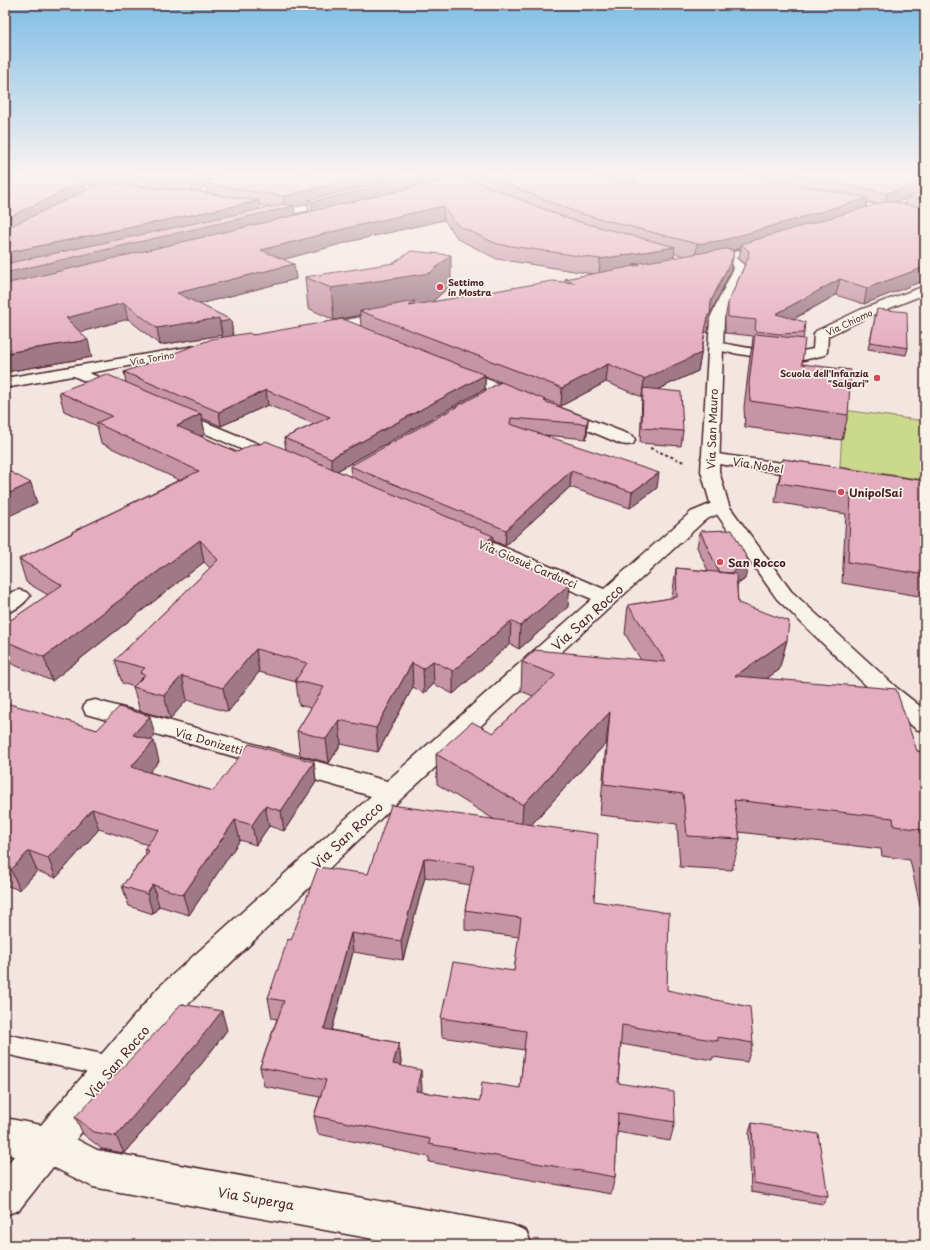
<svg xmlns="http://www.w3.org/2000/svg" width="930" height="1250" font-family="'Playpen Sans',sans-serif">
  <rect width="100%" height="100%" fill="#f3e5e0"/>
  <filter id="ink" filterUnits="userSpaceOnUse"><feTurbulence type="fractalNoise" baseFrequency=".025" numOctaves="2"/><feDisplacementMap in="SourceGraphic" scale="8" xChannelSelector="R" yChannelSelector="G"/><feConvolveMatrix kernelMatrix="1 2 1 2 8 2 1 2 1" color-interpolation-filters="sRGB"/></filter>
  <g filter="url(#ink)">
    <path fill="#cbd98d" stroke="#8a7c5c" d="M843 410 925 421V480L840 467Z"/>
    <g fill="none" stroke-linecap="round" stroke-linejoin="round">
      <defs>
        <path id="lane" d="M5 1034 112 1056 120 1059 123 1067 120 1075 112 1078 5 1054Z"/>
        <path id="street" d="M836 197 925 215V221L832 202 831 200Z
          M769 242 775 245 773 247 724 261 720 260 718 258 720 256Z
          M925 286V294L870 316 828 336 827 352 825 355 799 361 769 359 715 350 710 349 708 346 710 343 715 342C747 347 781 357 813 349L814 334 816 331 860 310Z
          M74 367 125 388 128 391 125 394 120 396 115 394 69 374 67 371 69 368Z
          M458 368 525 394 528 397 525 400 520 402 515 400 453 375 451 372 453 369Z
          M560 408 633 436 635 440 633 444 627 445 621 444 554 416 552 413 554 410Z
          M176 410 283 454 286 458 283 462 277 463 271 462 170 418 168 415 170 412Z
          M710 453 811 467 817 468 820 472 817 476 811 477 704 462 701 458 704 454Z
          M720 500 727 502 729 506 727 510 705 520 401 799 183 1009 76 1139 97 1150 512 1225 526 1231 532 1245H406L93 1187 53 1167 19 1210 5 1215V1167L14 1156 5 1154V1118L41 1125 159 987 371 796 86 714 83 708 86 702 95 700 387 781 592 599 458 542 455 538 458 534 465 532 472 534 604 589 691 512Z
          M19 590 26 592 30 596C24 604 15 611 5 613V597L12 592Z"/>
        <path id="secondary" d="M337 198 342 201 341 203 265 220 260 217 265 214Z
          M723 255 736 258 745 266 744 272 724 318 719 471 729 506 791 591 897 688 925 710V732L916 729 881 700 777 599 711 506 701 471 710 318 732 272 733 267C723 258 711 266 700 263L698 261 700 259Z
          M390 312 395 313 397 316 395 319 323 332 318 331 316 328 318 325 323 324Z
          M201 345 206 346 208 349 206 352 5 388V378Z"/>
      </defs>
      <use href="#lane" stroke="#4a1f2b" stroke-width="3"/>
      <use href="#street" stroke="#4a1f2b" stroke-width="3"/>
      <use href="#secondary" stroke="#4a1f2b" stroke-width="3"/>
      <path stroke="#4a1f2b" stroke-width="2" stroke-dasharray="3 2.5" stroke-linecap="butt" d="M650 448 684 462"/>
      <use href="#lane" fill="#f7f3e8" fill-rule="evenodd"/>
      <use href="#street" fill="#f7f3e8" fill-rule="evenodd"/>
      <use href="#secondary" fill="#f7f3e8" fill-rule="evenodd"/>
    </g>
    <path fill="#c595a5" stroke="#4a1f2b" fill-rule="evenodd" d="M5 172H399L400 179 428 172H925V280L864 304 836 295 794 319 804 333 803 339 802 364 848 415 842 440 745 427 744 407 750 357 752 347 753 336 725 333V318L728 303 745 264 739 258 741 248 733 251V257L730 272 710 314 708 332H705L698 371 658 389 683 431 681 446 640 443 642 397 606 382 561 406 546 400V402L588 418 587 433 586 439 545 435 657 488 630 508 570 487 505 546 492 540V551L568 607 519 649 510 644 453 694 434 684 424 693 413 687 378 752 341 744 329 763 300 755 297 731 311 708 299 705 296 682 259 672 228 712 187 700 170 719 140 711 133 687H134L122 683 115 660 210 568 204 562 52 681 5 661V624L48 595 26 582 19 559 72 533V532L179 480 101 443 97 426 64 411 59 392 126 383 124 372 222 338V335L160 345 128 319 80 332 92 357 6 372 5 371ZM476 176V182L468 178ZM116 178 117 184 107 183ZM85 185 95 186 86 190ZM206 186 207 193 198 192 200 190ZM906 199 905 204 894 203ZM867 202 878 204 866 208ZM308 204 309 212 295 215 294 207ZM259 205 272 207 260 210ZM444 220 458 239 497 259 593 274 565 279V282L432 302 451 285 305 277 308 308 334 320 360 315 361 326 253 335 233 336 231 320 199 304 296 279 284 259 352 241ZM674 253 681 255 685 256 674 258ZM485 376 501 382 350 466 351 477 337 471 485 389ZM268 405 314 424 284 438 286 449 237 452 201 436 205 434 202 418 221 426Z
      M877 309 908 348 906 355 868 349Z
      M783 459 925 481V597L842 583 846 514 775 502 779 478Z
      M700 531 745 579 737 585 738 603 787 640 779 670 767 678 917 751 925 752V904L920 906 910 860 882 856 881 849 739 832 740 839 732 870 680 867 677 824 600 815 606 743 531 825 667 990 753 1043 747 1062 713 1057 712 1060 621 1044 618 1083 675 1122 670 1141 617 1132 615 1177 611 1194 429 1162V1157L318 1134 314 1116 320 1097 264 1086 260 1067 277 1019 272 1018 268 998 291 940 368 874 495 820 437 784 436 754 493 733 533 696 521 691 522 662 641 660 625 634 628 605 672 598 676 568 708 571 697 547ZM425 877 470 885 465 910V930L519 937 514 971 441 1018 442 1037 524 1050 520 1088 480 1101 421 1092 422 1089 400 1066 401 1062 399 1043 332 1030 353 952 403 960Z
      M5 703 97 730 155 736 151 740 159 761 149 772 213 791 314 762 316 782 284 831 269 826 256 845 240 840 189 915 159 906 153 914 129 906 122 886 146 854 144 849 148 845 99 829 56 878 37 871 20 890 5 885Z
      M227 1030 203 1062 124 1153 102 1149 83 1134 75 1117Z
      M752 1123 828 1196 823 1204 751 1192 749 1132Z"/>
    <path fill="#a07986" stroke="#4a1f2b" d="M100 172H126L115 175 116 178 101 186 98 174Z
      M206 172H226L206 184V186L193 195 191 182Z
      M389 172H399L400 182 441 172H476V176L313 215 312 202 308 200V204L294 207 295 219 5 289V253L259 201 260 213 285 208 283 196Z
      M84 181 87 194 5 235V219Z
      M925 182V194L907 197 906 199 884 205 887 193Z
      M868 198 865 211 741 244V248L722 254 695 258 697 244Z
      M443 206 444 220 352 241 263 265 261 250 351 227Z
      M675 247 673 262 634 264V268L599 274 600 259Z
      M451 255V285L431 303 369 314 360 311V315L334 320 331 288Z
      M733 257 730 272 710 315 711 301Z
      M294 264 296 279 180 309 177 293Z
      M925 267V280L864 304 867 288Z
      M840 279 836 295 773 330 776 314Z
      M124 303 128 319 70 335 66 318Z
      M708 315 698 371 643 396V388L642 397 644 379Z
      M219 318 222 335 160 345 157 328Z
      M231 320 233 337 223 339 220 322Z
      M88 340 92 357 6 372 5 370V353Z
      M608 364 606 382 561 406 562 388Z
      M485 375V389L333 473 331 458Z
      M266 390 268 405 221 426 219 412Z
      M201 414 205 434 181 446 177 426Z
      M588 418 587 433 586 439 587 424Z
      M571 471 570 487 505 546 506 530Z
      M659 473 657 488 630 508 632 492Z
      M31 483 37 503 5 518V495Z
      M493 536 492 558 481 546Z
      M200 540 204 562 52 681 44 657Z
      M749 562 745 579 719 595 722 578Z
      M570 584 568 607 519 649 520 626Z
      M511 621 510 644 453 694V671Z
      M787 640 779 670 728 705 735 676Z
      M256 649 259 672 228 712 223 688Z
      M433 661 434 684 424 693 423 669Z
      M412 663 413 687 378 752 376 728Z
      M182 676 187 700 170 719 164 695Z
      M610 712 606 743 521 836 523 805Z
      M150 716 155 736 138 755 133 735Z
      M339 720 341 744 329 763 326 739Z
      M154 741 159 761 137 787 131 767Z
      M314 762 316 782 284 831 281 811Z
      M265 806 269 826 256 845 252 825Z
      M92 809 99 829 56 878 48 858Z
      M235 820 240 840 189 915 183 895Z
      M29 851 37 871 20 890 11 870Z
      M424 858 425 877 403 960 401 941Z
      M153 885 159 906 153 914 147 894Z
      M925 896V904L920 906Z
      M351 933 353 952 327 1048 324 1029Z
      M222 1011 227 1030 203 1062 124 1153 116 1136Z
      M399 1043 401 1062 395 1083 393 1064Z
      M421 1070 422 1089 417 1109 416 1091Z"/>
    <path fill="#e5adc0" stroke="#4a1f2b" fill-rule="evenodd" d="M86 172H100L98 174Z
      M120 172H206L191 182 115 175Z
      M223 172H389L283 196 206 184Z
      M428 172H441L312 202 308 200Z
      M477 172H581L629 185 636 181 633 177 614 172H730L868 198 724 240 697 244 578 213Z
      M776 172H925V182L887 193Z
      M5 173 84 181 5 219Z
      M461 176 569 219 675 247 600 259 497 244 457 225 443 206 351 227 261 250 294 264 177 293 231 320 220 322 219 318 157 328 124 303 66 318 88 340 5 353V284Z
      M102 183 193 191 259 201 5 253V229Z
      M925 191V200L907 197Z
      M888 201 925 208V267L867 288 840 279 776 314 805 322 804 333 780 334 755 331 756 320 728 317V303L748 258 749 251 741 244Z
      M284 204 294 206 5 273V264Z
      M725 249 733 250V257L711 301 710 315H708L701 353 644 379 608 364 562 388 360 311 415 301 409 306 552 281 575 283 565 279 640 265 634 264Z
      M411 251 451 255 430 273 331 288 305 277 394 263Z
      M877 309 907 312 908 348 870 342Z
      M343 319 485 375 331 458 284 438 330 417 266 390 219 412 124 372 212 339 249 333 253 335Z
      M755 334 805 339 802 364 851 370 848 415 750 401 749 383Z
      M106 374 201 414 177 426 237 452 253 444H260L266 441 493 536 481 546 570 584 520 626 511 621 453 671 433 661 423 669 412 663 376 728 339 720 326 739 297 731 324 687 295 681 307 663 256 649 223 688 182 676 164 695 133 687 145 675 140 673 145 668 115 660 218 560 200 540 44 657 5 641V624L62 585 19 559 73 533 72 532 199 471 96 423 112 416 59 392Z
      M501 382 546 400 544 401 588 418 587 424 511 418 510 424 659 473 632 492 571 471 506 530 350 466Z
      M643 388 681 392 683 431 642 428Z
      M783 459 925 481V575L848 562 851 494 779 483Z
      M5 469 31 483 5 495Z
      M732 530 749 562 730 573 719 572 700 531Z
      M676 568 736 574 738 603 789 621 787 640 735 676 896 689 917 751 925 752V836L923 830 894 826 893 818 734 800 740 839 687 836 683 794 604 784 610 712 523 805 436 754 472 722 493 733 556 675 522 662 535 650 666 662 628 605 677 597Z
      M5 703 32 710 97 730 119 707 150 716 133 735 154 741 131 767 213 791 249 744 314 762 281 811 265 806 252 825 235 820 183 895 153 885 147 894 122 886 149 851 144 849 159 830 92 809 48 858 29 851 11 870 5 868Z
      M391 805 598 834 594 901 669 913 667 990 750 1007 753 1043 718 1037V1041L622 1025 618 1083 674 1092 675 1122 618 1113 615 1177 429 1144 430 1139 314 1116 326 1080 260 1067 284 1001 268 998 288 939 291 940 318 867 368 874ZM424 858 474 866 465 910 521 918 514 971 453 962 441 1018 526 1031 520 1088 482 1082 480 1101 416 1091 421 1070 393 1064 399 1043 324 1029 351 933 401 941Z
      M181 1004 222 1011 197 1043 116 1136 94 1132 75 1117 163 1025Z
      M752 1123 818 1134 828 1196 754 1183Z"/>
  </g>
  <linearGradient id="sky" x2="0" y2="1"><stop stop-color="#7fbee6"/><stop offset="0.5" stop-color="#faf3f1"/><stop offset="1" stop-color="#faf3f1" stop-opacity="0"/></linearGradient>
  <rect width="930" height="348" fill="url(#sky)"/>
  <g fill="#d1495b" stroke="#f7f3e8" stroke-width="1.5">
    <circle cx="440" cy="287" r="4"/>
    <circle cx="877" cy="378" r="4"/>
    <circle cx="841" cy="492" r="4"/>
    <circle cx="720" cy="562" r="4"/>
  </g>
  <g text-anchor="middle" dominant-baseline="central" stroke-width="3.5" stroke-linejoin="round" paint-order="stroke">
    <g font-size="9" font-weight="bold" fill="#4a1f2b" stroke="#f7f3e8" text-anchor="start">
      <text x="448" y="282">Settimo<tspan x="448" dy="10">in Mostra</tspan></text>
      <text x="869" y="373" text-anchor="end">Scuola dell'Infanzia<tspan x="869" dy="10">"Salgari"</tspan></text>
    </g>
    <g font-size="9" fill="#4a1f2b" stroke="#f7f3e8">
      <text transform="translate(849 322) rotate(-25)">Via Chiomo</text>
      <text transform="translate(152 358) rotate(-10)">Via Torino</text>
    </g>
    <g font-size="11" fill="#4a1f2b" stroke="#f7f3e8">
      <text transform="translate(712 429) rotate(-88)">Via San Mauro</text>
      <text transform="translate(758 465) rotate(9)">Via Nobel</text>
      <text transform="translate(528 564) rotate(23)">Via Giosuè Carducci</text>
      <text transform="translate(209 741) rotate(16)">Via Donizetti</text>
    </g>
    <g font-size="11" font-weight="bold" fill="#4a1f2b" stroke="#f7f3e8" text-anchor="start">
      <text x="849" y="492">UnipolSai</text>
      <text x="728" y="562">San Rocco</text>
    </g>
    <g font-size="13" fill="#4a1f2b" stroke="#f7f3e8">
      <text transform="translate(587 617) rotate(-42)">Via San Rocco</text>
      <text transform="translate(347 835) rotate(-43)">Via San Rocco</text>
      <text transform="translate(117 1062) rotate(-50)">Via San Rocco</text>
      <text transform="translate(256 1198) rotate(10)">Via Superga</text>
    </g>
  </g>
  <rect width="930" height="1250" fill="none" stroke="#f7f3e8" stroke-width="20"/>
  <rect x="10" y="10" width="910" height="1230" fill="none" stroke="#4a1f2b" stroke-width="1.5" filter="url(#ink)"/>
</svg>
